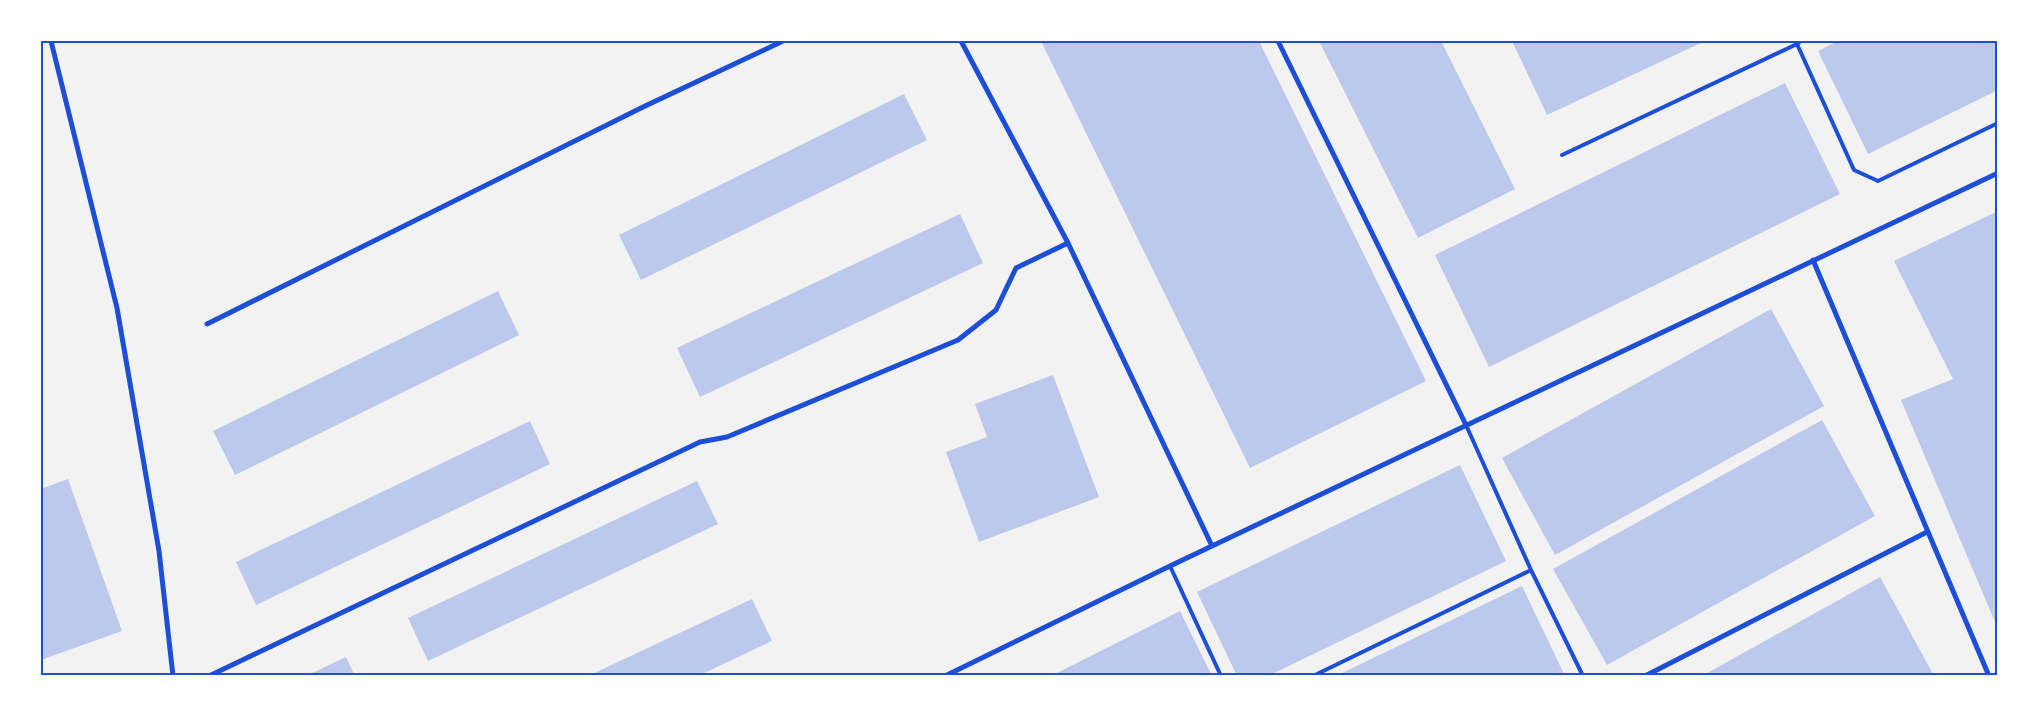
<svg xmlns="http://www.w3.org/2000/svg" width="2039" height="717" font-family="Ubuntu,sans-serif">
  <rect width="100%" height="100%" fill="#f2f2f2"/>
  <path fill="#bdc9ec" d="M1041 41H1259L1426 381 1250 468Z
    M1319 41H1441L1515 189 1418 238Z
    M1512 41H1705L1547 115Z
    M1838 41H1998V90L1868 154 1818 51Z
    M1785 83 1840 194 1489 367 1435 255Z
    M904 94 927 140 641 280 619 235Z
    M1998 211V629L1901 400 1953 379 1894 261Z
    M960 214 983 263 700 397 677 348Z
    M498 291 519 335 235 475 213 431Z
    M1771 309 1824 406 1555 555 1502 458Z
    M1053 375 1099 497 979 542 946 452 987 437 975 404Z
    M1822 420 1875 516 1607 665 1553 569Z
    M530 421 550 464 256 605 236 562Z
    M1460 465 1506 561 1268 676H1237L1197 592Z
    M68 479 122 631 41 660V489Z
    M697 481 718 524 428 661 408 618Z
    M1880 577 1933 674 1929 676H1702Z
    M1522 586 1565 676H1336Z
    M752 599 772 641 698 676H588Z
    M1180 611 1212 676H1051Z
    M346 657 355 676H306Z"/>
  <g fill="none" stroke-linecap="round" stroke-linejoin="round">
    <path stroke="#1d4ed8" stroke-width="4" d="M1801 41 1797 44 1854 170 1878 181 1998 123
      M1562 155 1797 44
      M1466 425 1531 570 1583 676
      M1170 566 1221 676
      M1313 676 1531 570"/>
    <path stroke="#1d4ed8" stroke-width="5" d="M51 41 117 308 159 551 173 676
      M961 41 1068 243 1212 546
      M1278 41 1466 425
      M1813 260 1989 676
      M207 324 643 107 783 41
      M209 676 700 442 727 437 958 340 996 310 1016 268 1068 243
      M945 676 1170 566 1998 173
      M1645 676 1927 532"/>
  </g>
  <rect width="2039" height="717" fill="none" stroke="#ffffff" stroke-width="85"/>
  <rect x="42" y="42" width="1954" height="632" fill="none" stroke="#1d4ed8" stroke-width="2"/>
</svg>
